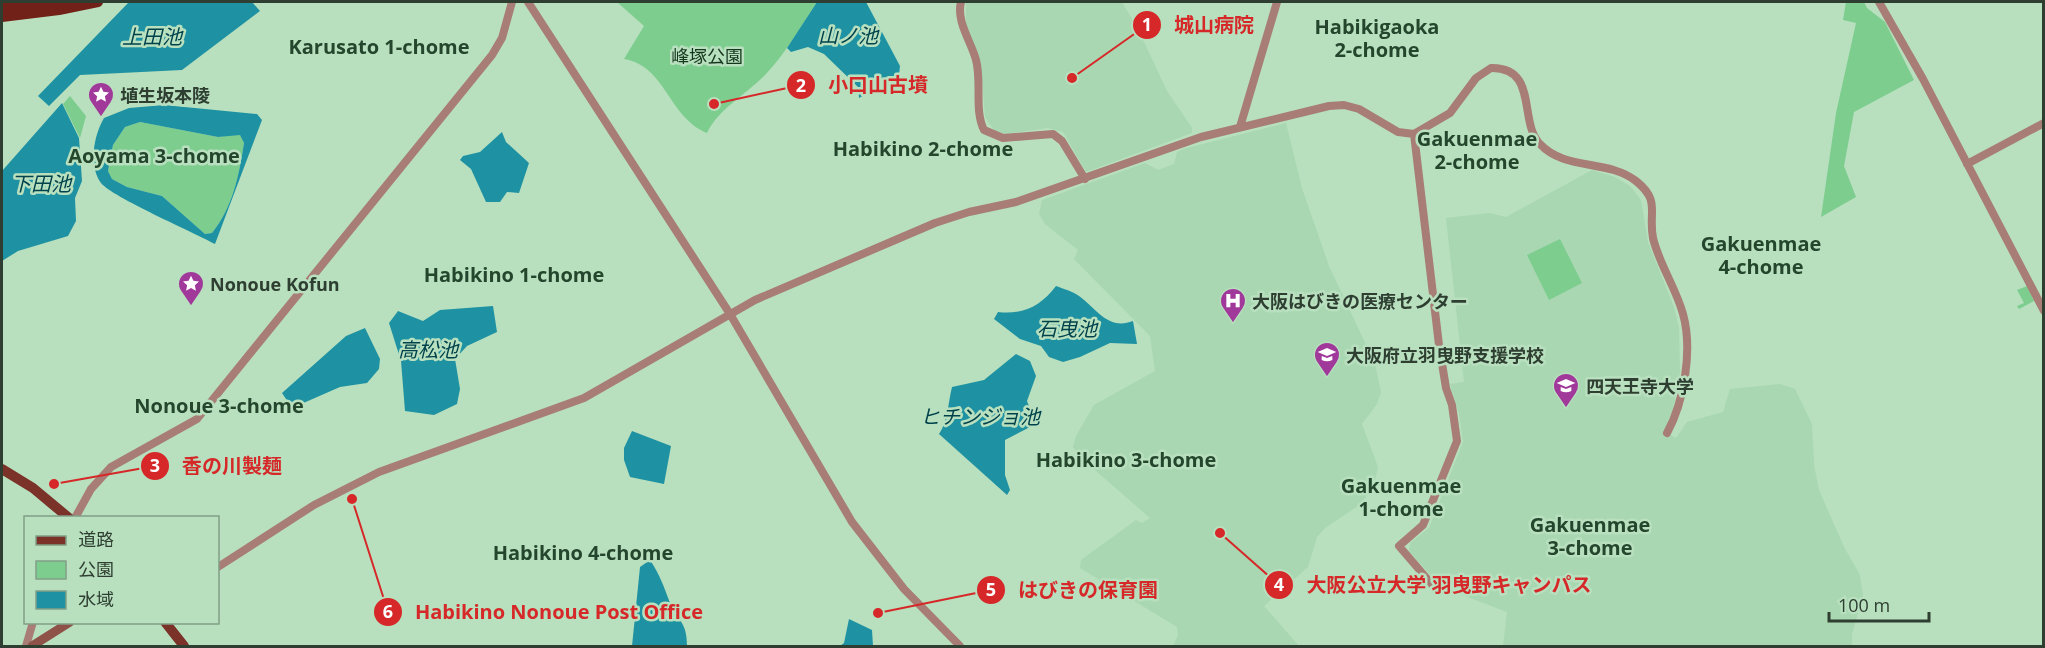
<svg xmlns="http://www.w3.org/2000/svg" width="2045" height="648" font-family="'Open Sans','Noto Sans JP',sans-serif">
  <rect width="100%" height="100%" fill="#b8e0bf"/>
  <path fill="#a8d7b1" d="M966 2H1122L1138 29 1167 91 1192 128V133L1086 172 1063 132 1048 128 1005 134 994 130 985 117 981 65 966 24Z
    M1286 123 1302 188 1329 266 1375 364 1381 392 1377 404 1362 424 1378 467 1374 485 1361 504 1325 528 1317 537 1308 567 1264 606 1299 646H1173L1178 635 1177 627 1080 568 1081 560 1136 520 1142 523 1150 518 1080 457 1073 447 1076 436 1094 405 1155 371 1150 336 1074 259 1078 250 1045 224 1039 214 1042 200 1145 163 1158 170 1174 164 1177 152 1183 149Z
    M1592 170 1615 177 1630 186 1641 200 1648 242 1674 307 1679 328 1680 372 1674 406 1664 431 1676 438 1687 422 1723 412 1730 389 1780 384 1795 389 1812 424 1814 465 1819 490 1844 547 1860 575 1863 596 1852 634V646H1503L1507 612 1441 587 1409 551 1410 543 1429 528 1463 442 1459 414 1450 384 1464 382 1446 218 1489 213 1506 217Z"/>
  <path fill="#7dcd8f" d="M617 2H817C801 26 786 53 766 74 747 94 718 109 707 133 668 117 666 66 624 59L644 26Z
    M1846 2H1864L1867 8 1885 22 1914 80 1854 112 1844 166 1856 197 1821 217 1836 113 1856 23 1843 20Z
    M70 96 86 116 80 138 63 104Z
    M140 122 218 137 240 134 244 143C239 175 233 207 212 233L205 234 162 196 127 187 112 179 108 171 113 145 125 127Z
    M1560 239 1582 283 1549 300 1527 255Z
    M2027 286 2034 301 2019 309 2017 306 2024 303 2017 290Z"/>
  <path fill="#1e92a2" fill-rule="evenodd" d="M129 2H252L260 11 182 70 80 75 49 106 38 96Z
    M817 2H866L900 66 899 75 859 98 858 87 824 54 808 47 791 52 787 48Z
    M62 103 79 138 82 181 75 198 76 221 68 236 18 251 2 261V171Z
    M164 105 257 114 262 120 215 244C195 233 112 197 101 183 88 165 94 135 104 118L129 108ZM140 122 218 137 240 135 244 143C239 175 233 207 212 233L205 234 162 196 127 187 112 179 108 171 113 145 125 127Z
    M502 132 506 142 529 163 519 193 507 192 500 202H486L471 169 460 160 463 156 480 152Z
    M1056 286C1064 289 1072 291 1079 296 1096 308 1108 331 1133 321L1137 344 1110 343 1080 357 1063 362 1049 357 1041 346 1020 339 994 319 998 312C1023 315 1041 306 1056 286Z
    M493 306 497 332 467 346 455 359 460 389 457 404 434 415 405 411 401 361 389 323 398 311 423 321 440 310Z
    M365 328 380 359 379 369 367 383 340 387 292 408 282 393 346 336Z
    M1016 354 1030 361 1036 376 1027 401 1034 420 1030 427 1005 440V475L1010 490 1007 495 939 434C948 421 948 403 952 387L984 380Z
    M632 431 671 446 664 484 630 477 624 460V448Z
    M650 560C660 575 664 587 670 603 678 622 687 621 687 646H632L640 567Z
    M849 619 872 630 873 646H840L844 643Z"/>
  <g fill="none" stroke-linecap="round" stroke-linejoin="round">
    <path stroke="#a87d76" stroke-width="8" d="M528 2 730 314 852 522 904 589 960 646
      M961 2C956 22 971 41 976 60 982 82 974 110 984 130L1003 138 1053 134 1062 141 1085 179
      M1879 2 1923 79 2044 311
      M1240 127 1277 2
      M1414 134 1439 345 1446 388 1452 405 1457 441 1423 525 1399 546 1435 588
      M1967 164 2044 123
      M75 518 91 489 111 467 197 419 492 55 502 38 512 2
      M218 567 314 505 379 472 584 398 755 300 935 223 969 212 1016 202 1201 137 1329 106 1344 105 1359 109 1398 132 1414 134 1450 113 1476 78 1491 68C1539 67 1518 122 1540 144 1565 171 1608 159 1636 181 1661 201 1648 212 1653 238 1659 264 1676 288 1683 314 1693 350 1684 402 1667 433
      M26 646 33 622"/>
    <path stroke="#8f5249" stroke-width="9" d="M32 646 70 622"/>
    <path stroke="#7b3228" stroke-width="10" d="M2 469 33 488 69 518
      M165 622 184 646"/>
    <path stroke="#722118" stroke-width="10" d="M2 8 64 2
      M2 17 59 10 98 2"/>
  </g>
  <defs>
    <symbol id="sight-pin" viewBox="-11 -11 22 30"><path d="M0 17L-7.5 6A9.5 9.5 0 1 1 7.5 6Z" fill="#a1399b" stroke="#b8e0bf"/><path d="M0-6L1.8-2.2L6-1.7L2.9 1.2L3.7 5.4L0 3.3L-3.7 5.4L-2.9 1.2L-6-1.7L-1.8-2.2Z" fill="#fff"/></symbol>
    <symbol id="hospital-pin" viewBox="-11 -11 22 30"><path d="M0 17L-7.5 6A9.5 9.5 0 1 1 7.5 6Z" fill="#a1399b" stroke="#b8e0bf"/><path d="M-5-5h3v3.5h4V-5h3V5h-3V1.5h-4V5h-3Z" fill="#fff"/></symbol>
    <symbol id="school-pin" viewBox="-11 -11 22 30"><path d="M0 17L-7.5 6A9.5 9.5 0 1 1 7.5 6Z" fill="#a1399b" stroke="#b8e0bf"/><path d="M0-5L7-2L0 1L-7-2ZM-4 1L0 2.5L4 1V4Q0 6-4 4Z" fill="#fff"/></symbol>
    <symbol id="university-pin" viewBox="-11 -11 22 30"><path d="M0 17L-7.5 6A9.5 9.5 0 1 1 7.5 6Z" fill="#a1399b" stroke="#b8e0bf"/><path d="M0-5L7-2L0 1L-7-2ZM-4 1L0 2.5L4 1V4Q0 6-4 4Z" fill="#fff"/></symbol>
  </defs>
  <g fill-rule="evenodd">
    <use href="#sight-pin" x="86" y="80" width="30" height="40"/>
    <use href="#sight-pin" x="176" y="269" width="30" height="40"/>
    <use href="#hospital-pin" x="1218" y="286" width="30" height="40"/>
    <use href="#school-pin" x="1312" y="340" width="30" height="40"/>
    <use href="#university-pin" x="1551" y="371" width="30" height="40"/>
  </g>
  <g text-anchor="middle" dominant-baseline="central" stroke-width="5" stroke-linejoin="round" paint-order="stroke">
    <g font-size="18" fill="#14361d" stroke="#b8e0bf">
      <text x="707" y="56">峰塚公園</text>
    </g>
    <g font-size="18" font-weight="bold" fill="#2e3e31" stroke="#b8e0bf" text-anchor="start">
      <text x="120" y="95">埴生坂本陵</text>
      <text x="210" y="284">Nonoue Kofun</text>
      <text x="1252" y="301">大阪はびきの医療センター</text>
      <text x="1346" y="355">大阪府立羽曳野支援学校</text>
      <text x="1586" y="386">四天王寺大学</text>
    </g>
    <g font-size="20" font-weight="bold" fill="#24462c" stroke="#b8e0bf">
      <text x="1377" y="26">Habikigaoka<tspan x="1377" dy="23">2-chome</tspan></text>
      <text x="379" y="46">Karusato 1-chome</text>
      <text x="1477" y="138">Gakuenmae<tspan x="1477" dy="23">2-chome</tspan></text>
      <text x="923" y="148">Habikino 2-chome</text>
      <text x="154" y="155">Aoyama 3-chome</text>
      <text x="1761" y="243">Gakuenmae<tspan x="1761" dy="23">4-chome</tspan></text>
      <text x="514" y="274">Habikino 1-chome</text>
      <text x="219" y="405">Nonoue 3-chome</text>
      <text x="1126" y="459">Habikino 3-chome</text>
      <text x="1401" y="485">Gakuenmae<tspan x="1401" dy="23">1-chome</tspan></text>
      <text x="1590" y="524">Gakuenmae<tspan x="1590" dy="23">3-chome</tspan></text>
      <text x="583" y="552">Habikino 4-chome</text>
    </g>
    <g font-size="20" font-style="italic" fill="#00424c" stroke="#b8e0bf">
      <text x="848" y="35">山ノ池</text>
      <text x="152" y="36">上田池</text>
      <text x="41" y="183">下田池</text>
      <text x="1067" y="328">石曳池</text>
      <text x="428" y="349">高松池</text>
      <text x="980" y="416">ヒチンジョ池</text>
    </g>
  </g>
  <path fill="none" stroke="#d62828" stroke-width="2" d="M1072 78L1147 25M714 104L801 85M54 484L155 466M1220 533L1279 585M878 613L991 590M352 499L388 612"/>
  <g fill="#d62828" stroke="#b8e0bf" stroke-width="2">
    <circle cx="1072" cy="78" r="6"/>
    <circle cx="714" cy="104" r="6"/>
    <circle cx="54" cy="484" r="6"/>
    <circle cx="1220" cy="533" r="6"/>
    <circle cx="878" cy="613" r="6"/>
    <circle cx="352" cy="499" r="6"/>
    <circle cx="1147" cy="25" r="15"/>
    <circle cx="801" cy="85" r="15"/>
    <circle cx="155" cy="466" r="15"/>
    <circle cx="1279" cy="585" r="15"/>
    <circle cx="991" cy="590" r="15"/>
    <circle cx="388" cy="612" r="15"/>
  </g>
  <g font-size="18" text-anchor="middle" font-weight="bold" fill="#fff">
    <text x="1147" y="31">1</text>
    <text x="801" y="92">2</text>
    <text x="155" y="472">3</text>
    <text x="1279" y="591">4</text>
    <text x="991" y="596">5</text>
    <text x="388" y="618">6</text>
  </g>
  <g font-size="20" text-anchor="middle" font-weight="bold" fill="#d62828" stroke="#b8e0bf" stroke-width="5" stroke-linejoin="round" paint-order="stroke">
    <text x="1214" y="32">城山病院</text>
    <text x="878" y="92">小口山古墳</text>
    <text x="232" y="473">香の川製麺</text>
    <text x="1449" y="592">大阪公立大学 羽曳野キャンパス</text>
    <text x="1088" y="597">はびきの保育園</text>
    <text x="559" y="619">Habikino Nonoue Post Office</text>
  </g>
  <rect width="2045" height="648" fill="none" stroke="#2e3e31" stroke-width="6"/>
  <rect x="24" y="516" width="195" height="108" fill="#b8e0bf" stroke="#819f86" stroke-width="1.5"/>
  <rect x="36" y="536" width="30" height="9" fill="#7b3228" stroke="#819f86" stroke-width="1.5"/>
  <text x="78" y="546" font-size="18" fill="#2e3e31">道路</text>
  <rect x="36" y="561" width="30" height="18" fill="#7dcd8f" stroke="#819f86" stroke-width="1.5"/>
  <text x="78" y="576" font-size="18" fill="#2e3e31">公園</text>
  <rect x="36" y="591" width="30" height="18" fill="#1e92a2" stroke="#819f86" stroke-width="1.5"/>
  <text x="78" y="606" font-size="18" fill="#2e3e31">水域</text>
  <path d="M1829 612v9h100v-9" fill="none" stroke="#2e3e31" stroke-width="3"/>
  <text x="1838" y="612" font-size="18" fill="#2e3e31" stroke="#b8e0bf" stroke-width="4.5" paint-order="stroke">100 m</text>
</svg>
